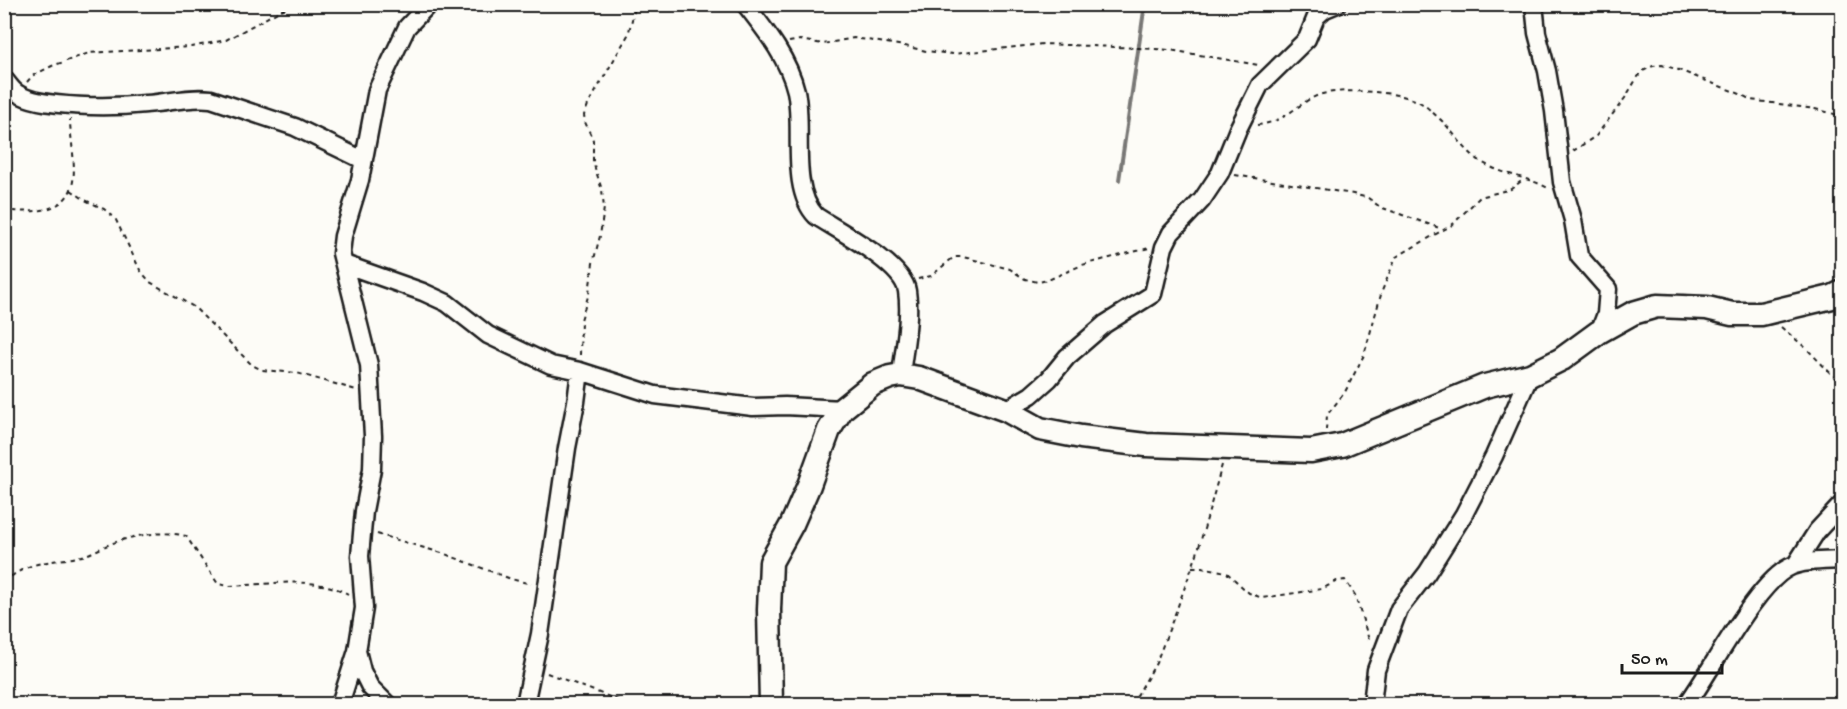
<svg xmlns="http://www.w3.org/2000/svg" width="1847" height="709" font-family="'Gochi Hand',sans-serif">
  <rect width="100%" height="100%" fill="#fdfcf7"/>
  <filter id="ink" filterUnits="userSpaceOnUse"><feTurbulence type="fractalNoise" baseFrequency=".0167" numOctaves="2"/><feDisplacementMap in="SourceGraphic" scale="12" xChannelSelector="R" yChannelSelector="G"/><feConvolveMatrix kernelMatrix="1 2 1 2 8 2 1 2 1" color-interpolation-filters="sRGB"/></filter>
  <g filter="url(#ink)">
    <g fill="none" stroke-linecap="round" stroke-linejoin="round">
      <path stroke="#797876" stroke-width="4" d="M1119 180 1145 4"/>
      <defs>
        <path id="street" d="M745 4C766 31 788 58 796 91 804 128 789 188 816 216 839 231 903 264 907 291 911 318 904 348 901 375
          M1534 4 1537 33 1547 71 1554 111 1562 182 1573 220 1579 256 1608 289 1606 314 1599 332
          M4 79C8 83 12 90 17 93 40 109 117 107 146 104 168 103 189 96 211 99L295 127 363 160
          M344 264 423 292 447 303 488 335 551 365 580 371 655 395 753 407 785 406 842 409
          M1006 410 1031 395 1049 379 1067 357 1105 324 1153 294 1164 247 1171 233 1202 200 1220 173 1238 129 1260 85 1307 39 1316 17 1325 9 1337 4
          M1796 564 1817 531 1842 504
          M340 704 357 651
          M387 704 370 687 362 671 357 651 364 608 360 556 364 511 372 469 373 436 369 365 341 253 343 236 360 180 377 90 407 27 429 4
          M525 704 540 634 567 448 576 402 580 371
          M1372 704 1376 670 1399 609 1427 573 1464 514 1494 456 1530 375
          M1687 704C1711 672 1758 579 1792 566 1807 560 1827 561 1842 560"/>
        <path id="secondary" d="M771 704 769 610 771 562 792 524 809 485 829 430 842 409 873 384 890 377 901 375 919 378 1006 410 1040 429 1081 437 1146 445 1311 451 1342 445 1485 386 1530 375 1562 359 1599 332 1633 313 1657 306 1707 308 1732 314H1761L1832 297 1842 292"/>
      </defs>
      <use href="#street" stroke="#1c1c1c" stroke-width="21"/>
      <use href="#secondary" stroke="#1c1c1c" stroke-width="27"/>
      <path stroke="#1c1c1c" stroke-width="2" stroke-dasharray="4.5 4.5" stroke-linecap="butt" d="M789 42 800 40 823 44 854 38 905 46 926 51 954 54 1043 44 1139 48 1170 50 1259 65
        M27 82 32 76 52 66 89 53 191 47 226 40 281 10 299 4
        M1257 125C1290 122 1301 97 1327 93 1350 89 1401 91 1421 103 1429 108 1435 115 1442 121 1455 134 1465 151 1480 161 1501 175 1526 176 1548 188
        M1573 151 1596 136 1625 98 1637 78 1643 71 1653 66 1662 65 1676 69 1740 94 1751 100 1815 109 1842 116
        M1235 175 1353 194 1368 198 1380 207 1442 229
        M71 190 85 200 104 209 115 218 140 270 150 282 194 307 252 365 262 370 297 373 356 390
        M4 210C25 213 62 214 71 189 78 170 70 140 70 119
        M918 279 931 276 954 257H963L1010 269 1025 279 1038 282 1048 280 1082 265 1149 248
        M1781 327 1806 348 1842 385
        M580 355 581 320 589 293 593 263 600 236 604 208 602 190 593 162V140L585 122 584 115 588 105 628 35 636 4
        M1326 430 1327 415 1345 392 1364 355 1382 291 1396 257 1452 225 1480 197 1511 189 1524 179
        M377 534 445 554 511 579 531 584
        M1192 567H1202L1226 572 1249 593 1262 598 1322 589 1337 581 1345 580 1355 595 1370 643
        M4 582C31 559 51 563 82 556 93 553 102 547 113 543 136 535 162 530 186 536L218 584 229 586C268 585 314 575 348 594
        M547 673 628 704
        M4 680 7 684 9 704
        M1132 704 1156 663 1175 614 1197 554 1222 465"/>
      <use href="#street" stroke="#fdfcf7" stroke-width="16"/>
      <use href="#secondary" stroke="#fdfcf7" stroke-width="22"/>
    </g>
  </g>
  <rect width="1847" height="709" fill="none" stroke="#fdfcf7" stroke-width="24"/>
  <rect x="12" y="12" width="1823" height="685" fill="none" stroke="#1c1c1c" stroke-width="2" filter="url(#ink)"/>
  <path d="M1622 664v9h100v-9" fill="none" stroke="#1c1c1c" stroke-width="3"/>
  <text x="1631" y="664" font-size="18" fill="#1c1c1c" stroke="#fdfcf7" stroke-width="4.5" paint-order="stroke">50 m</text>
</svg>
